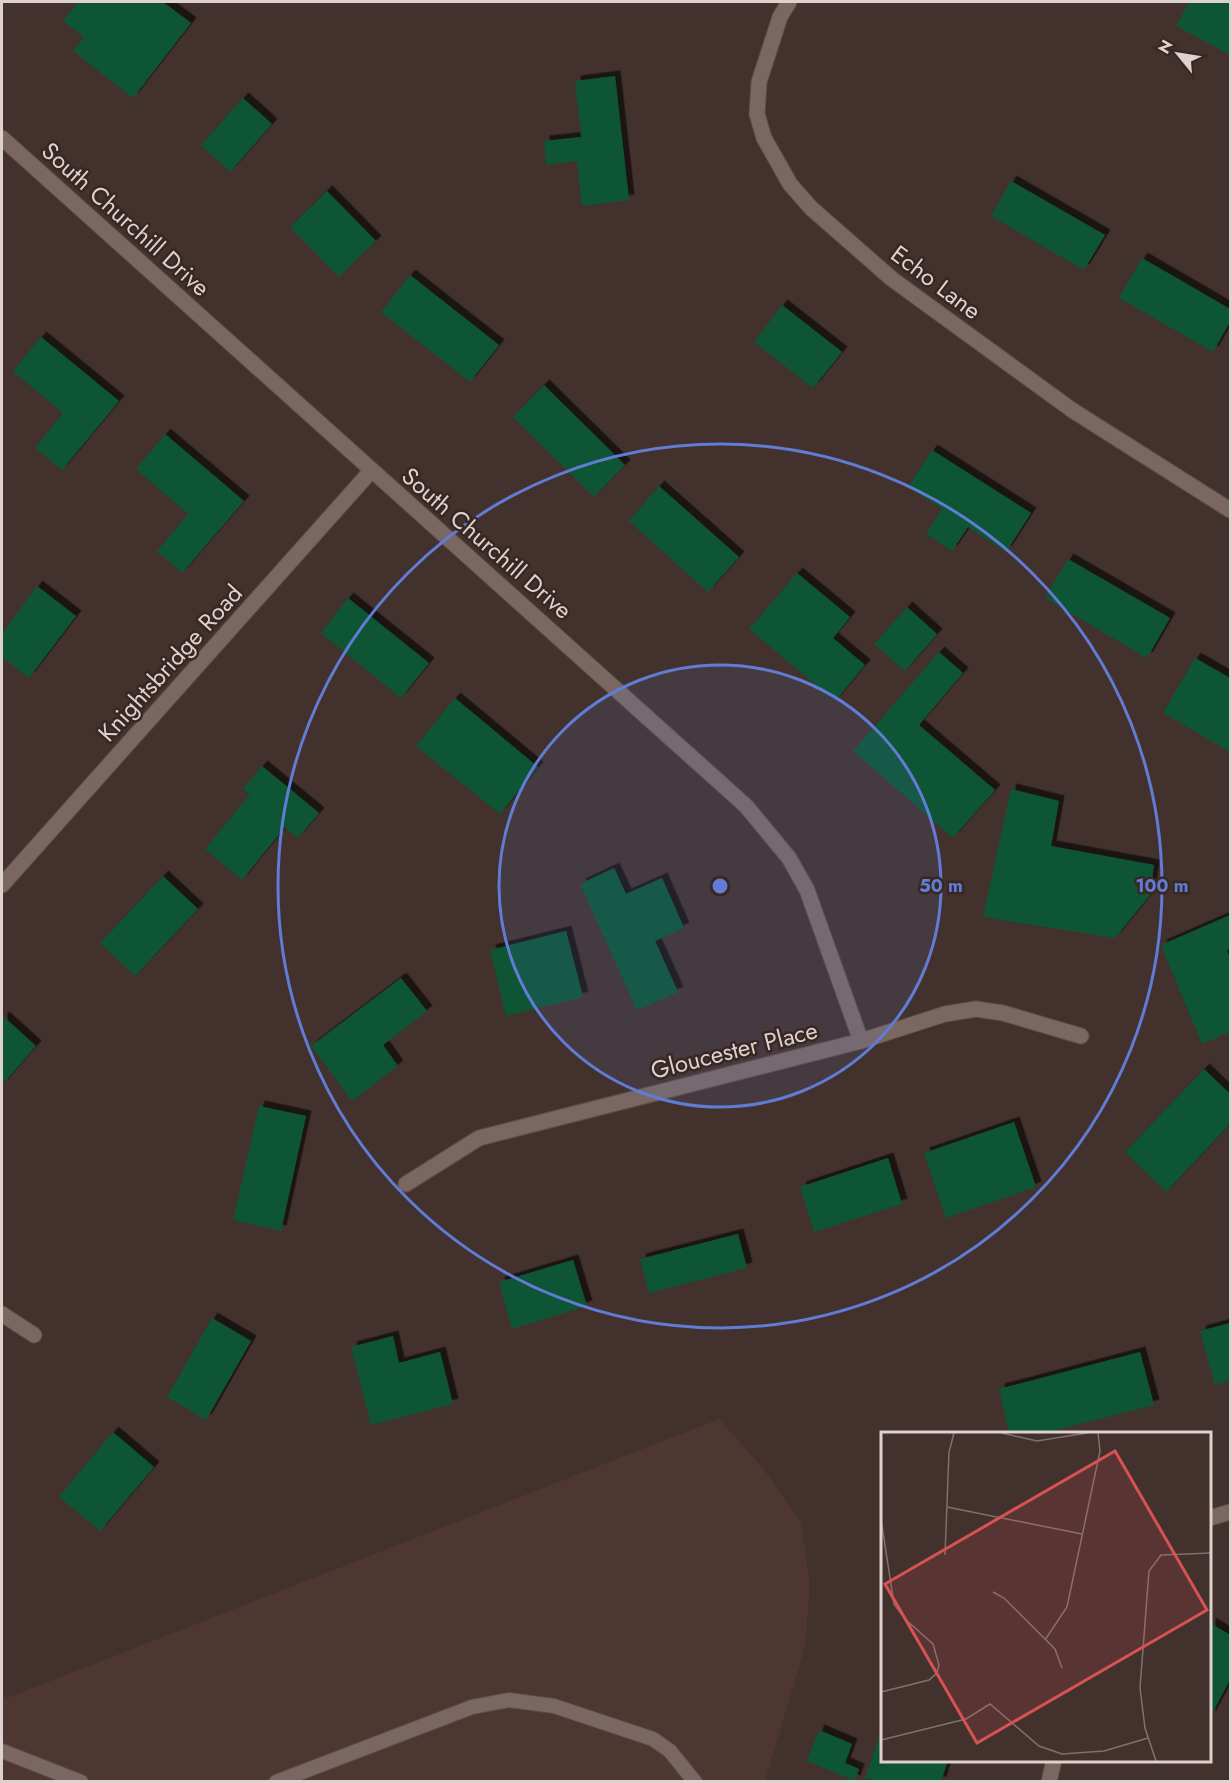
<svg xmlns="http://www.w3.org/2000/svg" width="1232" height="1783" font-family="Jost,sans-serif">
  <defs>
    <filter id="shadow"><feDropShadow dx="5.5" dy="-5.5" stdDeviation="0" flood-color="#0009"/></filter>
  </defs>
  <rect width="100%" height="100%" fill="#42312d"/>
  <path fill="#4f3731" d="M719 1419 762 1467 801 1522 810 1585 805 1647 765 1781H2V1695L7 1698Z"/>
  <path fill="#115436" filter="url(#shadow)" d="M78 2H163L191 23 133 98 73 51 84 37 63 21Z
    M1189 2H1230V55L1176 26Z
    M615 76 629 200 582 206 577 161 546 165 544 141 581 137 575 81Z
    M243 98 272 124 230 172 201 145Z
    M1011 181 1105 235 1084 270 991 216Z
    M327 191 376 241 339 277 290 227Z
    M1142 258 1230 309V322L1213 352 1119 298Z
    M410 275 499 345 470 382 381 312Z
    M782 305 842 352 813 388 754 342Z
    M41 337 119 401 62 470 35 448 63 413 13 371Z
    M544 385 625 465 594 497 513 417Z
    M165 434 244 501 182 573 157 551 188 514 136 469Z
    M932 450 1031 513 1006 552 968 527 952 551 926 534 942 509 908 487Z
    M659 486 739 557 708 592 629 521Z
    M1068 559 1170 618 1147 658 1045 598Z
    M797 573 850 617 833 638 865 665 835 701 749 629Z
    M37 586 76 616 29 678 2 657V634Z
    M348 598 429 663 401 698 321 633Z
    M907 607 937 634 905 671 874 644Z
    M939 652 963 673 919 725 995 790 953 838 853 751Z
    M1195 658 1230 678V752L1163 713Z
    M455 698 538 767 500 814 416 746Z
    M262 766 319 813 298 838 285 827 242 880 205 849 250 794 243 789Z
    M1011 789 1059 801 1051 846 1154 865 1150 895 1115 938 983 917Z
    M614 868 626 894 662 878 684 928 655 941 678 992 637 1010 580 884Z
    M163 876 198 909 135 976 100 943Z
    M1230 915V948L1227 950 1230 959V1032L1202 1044 1161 945Z
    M566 931 583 997 506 1016 490 950Z
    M401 978 427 1011 383 1045 398 1066 352 1101 311 1046Z
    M4 1017 36 1046 2 1085V1019Z
    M1204 1069 1230 1094V1124L1166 1192 1125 1152Z
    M259 1106 306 1116 281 1231 233 1220Z
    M1014 1122 1036 1187 946 1218 924 1153Z
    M888 1158 902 1204 814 1232 800 1187Z
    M738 1234 747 1268 649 1293 640 1259Z
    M573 1260 587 1306 512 1329 499 1282Z
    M212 1318 251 1341 206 1420 167 1397Z
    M1230 1323V1380L1215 1385 1200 1331Z
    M393 1336 399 1363 440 1352 453 1404 371 1425 351 1347Z
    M1140 1352 1154 1405 1041 1434H1009L999 1389Z
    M113 1432 154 1467 100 1531 59 1497Z
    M1210 1623 1230 1635V1680L1210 1717Z
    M882 1728V1760H948L941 1782 865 1779Z
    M819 1730 852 1744 845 1763 859 1769 855 1781 807 1761Z"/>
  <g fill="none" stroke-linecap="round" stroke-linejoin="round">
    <defs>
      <path id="service" d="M2 1751 81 1782
        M276 1782 472 1707 509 1700 554 1706 653 1739 670 1751 695 1782"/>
      <path id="minor" d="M789 2 780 17 759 82 757 114 764 138 790 184 811 208 892 279 1072 410 1230 510
        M2 138 746 806 789 858 807 890 861 1041
        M2 885 371 471
        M406 1184 479 1138 861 1041 945 1014 976 1009 1003 1013 1081 1036
        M2 1314 34 1335
        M1210 1518 1230 1512
        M1049 1782 1054 1760"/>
    </defs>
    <use href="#service" stroke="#5b4d49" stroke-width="16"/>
    <use href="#minor" stroke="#5b4d49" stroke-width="17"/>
    <use href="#service" stroke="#7a6762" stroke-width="14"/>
    <use href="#minor" stroke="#7a6762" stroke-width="15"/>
  </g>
  <circle cx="720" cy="886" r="221" fill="#607cd5" fill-opacity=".12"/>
  <g fill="none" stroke="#607cd5" stroke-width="3">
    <circle cx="720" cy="886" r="221"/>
    <circle cx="720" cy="886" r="442"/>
  </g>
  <g text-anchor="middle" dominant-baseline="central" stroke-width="5" stroke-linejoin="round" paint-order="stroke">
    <g font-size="24" fill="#ddd2cf" stroke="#382723">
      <text transform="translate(126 219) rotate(42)">South Churchill Drive</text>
      <text transform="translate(936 282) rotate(37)">Echo Lane</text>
      <text transform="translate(487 543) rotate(41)">South Churchill Drive</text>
      <text transform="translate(170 663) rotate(-48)">Knightsbridge Road</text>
      <text transform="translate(734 1050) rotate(-14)">Gloucester Place</text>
    </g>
  </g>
  <g transform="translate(881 1432)">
    <rect width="330" height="330" fill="#42312d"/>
    <path fill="none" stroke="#80716e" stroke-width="1.5" d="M121 1 156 9 206 1M66 75 201 102M0 87 13 172 24 187 52 212 58 233 56 241 48 248 0 260M64 123 68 20 73 1M112 160 123 166 174 217 181 236M164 208 186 175 219 19 217 1M0 308 85 287 109 272 158 314 181 322 223 319 267 306M275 329 264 296 259 256 268 139 280 123 330 121"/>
    <path fill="#d85252" fill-opacity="0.15" stroke="#d85252" stroke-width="3" d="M234 19 326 178 96 311 4 152Z"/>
    <rect width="330" height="330" fill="none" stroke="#ddd2cf" stroke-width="3"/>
  </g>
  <circle cx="720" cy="886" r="9" fill="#607cd5" stroke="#382723" stroke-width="3"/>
  <g font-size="18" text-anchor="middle" font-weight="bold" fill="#607cd5" stroke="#382723" stroke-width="5" stroke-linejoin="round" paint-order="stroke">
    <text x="941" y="892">50 m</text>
    <text x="1162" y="892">100 m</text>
  </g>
  <rect width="1232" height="1783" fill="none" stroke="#ddd2cf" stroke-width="6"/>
  <g transform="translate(1178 54) rotate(300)" stroke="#382723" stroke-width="4.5" paint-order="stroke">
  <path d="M0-4.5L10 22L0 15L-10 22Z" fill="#ddd2cf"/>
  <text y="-9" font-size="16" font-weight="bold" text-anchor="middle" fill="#ddd2cf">N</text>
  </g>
</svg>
